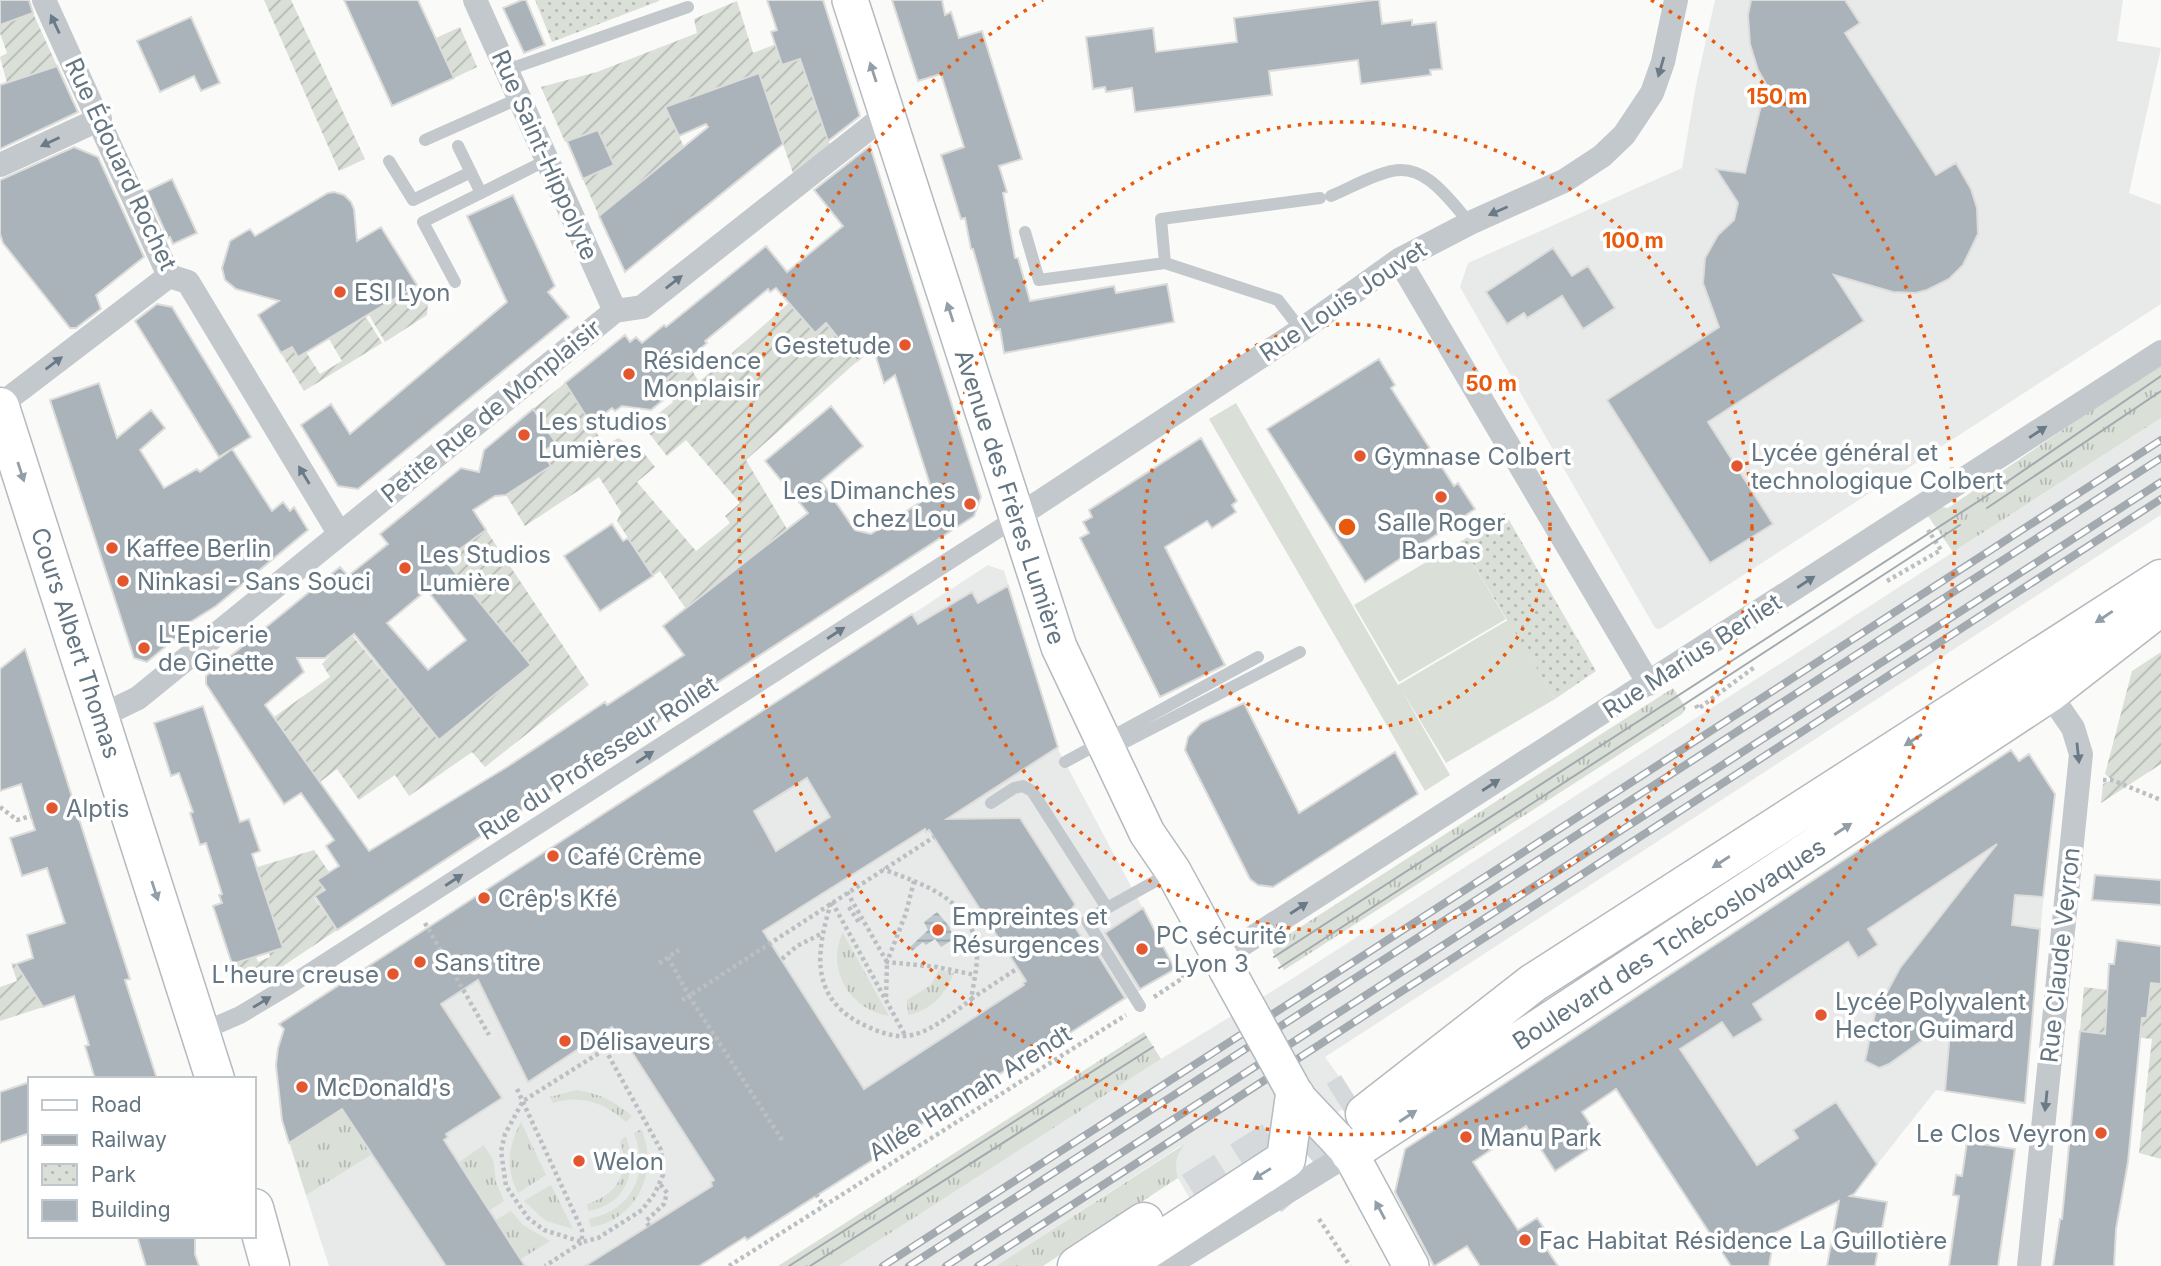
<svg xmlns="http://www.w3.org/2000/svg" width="2161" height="1266" font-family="Inter,sans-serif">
  <defs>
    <pattern id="grass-tufts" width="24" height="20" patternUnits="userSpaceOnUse" patternTransform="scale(1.75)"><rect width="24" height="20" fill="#dadfd7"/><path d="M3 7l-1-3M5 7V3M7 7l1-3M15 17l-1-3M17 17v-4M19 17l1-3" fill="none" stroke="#b4b9b4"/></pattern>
    <pattern id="park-dots" width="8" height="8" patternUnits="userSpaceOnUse" patternTransform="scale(1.75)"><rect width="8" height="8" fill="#dadfd7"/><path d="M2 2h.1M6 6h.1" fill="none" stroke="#b4b9b4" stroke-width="1.8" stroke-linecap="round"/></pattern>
    <pattern id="garden-furrows" width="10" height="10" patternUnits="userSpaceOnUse" patternTransform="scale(1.75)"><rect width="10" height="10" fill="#dadfd7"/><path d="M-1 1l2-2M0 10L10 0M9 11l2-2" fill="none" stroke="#b4b9b4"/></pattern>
    <pattern id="water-rules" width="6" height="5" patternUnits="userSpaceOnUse" patternTransform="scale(1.75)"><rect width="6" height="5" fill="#bbc7cb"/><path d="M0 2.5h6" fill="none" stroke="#9ca6aa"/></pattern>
  </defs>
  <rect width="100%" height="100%" fill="#fafaf8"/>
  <path fill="#e8e9e9" d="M1715 0H2123L2117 41 2161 48 2129 193 2161 205V304L1660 629 1655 628 1460 287 1468 263 1682 168 1696 85Z
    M2161 418V515L1325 1057 1356 1100 1195 1208 1178 1178 1174 1167 1182 1145 996 1266H839L1161 1059 1287 982Z
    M988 565 1004 571 1059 751 1175 969 1059 1040 1057 1038 891 1143 893 1147 747 1240 745 1237 699 1266H329L289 1143 298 1026 714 743Z
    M2029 754 2053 791 2025 1103 1936 1090 1868 1176 1728 1261 1581 1034Z"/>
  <path fill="url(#grass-tufts)" d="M2161 363V418L1953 552 1928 516 1942 507 1948 508Z
    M1673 688 1686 708 1682 714 1284 970 1272 950 1290 939 1288 935Z
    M843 932 844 935 889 1016C850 1010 825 969 843 932Z
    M939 970 954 973C945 994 932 1010 908 1015L907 1000 931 985Z
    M1144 1032 1161 1059 839 1266H778Z
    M577 1090C600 1094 615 1101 632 1116L626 1122C605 1103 581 1094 553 1103L550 1097Z
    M352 1103 349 1121 371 1155 306 1195 290 1143Z
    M521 1122 546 1175 518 1193C505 1167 508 1147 521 1122Z
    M641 1129C660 1170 637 1220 591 1227L589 1219C632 1210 650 1174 634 1133Z
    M626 1136C638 1171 627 1204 588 1211L587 1204C619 1194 630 1172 620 1141Z
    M1185 1144C1176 1156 1174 1164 1178 1178L1043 1266H996Z
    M484 1145 493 1160 496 1182 504 1201 490 1210 459 1162Z
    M551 1185 573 1229 546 1221 524 1201Z
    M511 1211 523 1225 550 1241 521 1259 496 1220Z"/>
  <path fill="url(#park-dots)" d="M535 0H659V1L552 42Z
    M1505 513 1596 671 1555 699 1460 542Z"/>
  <path fill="url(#garden-furrows)" d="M264 0H291L365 159 339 171Z
    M737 1 753 53 781 42 788 63 800 59 830 145 793 173 759 74 665 107 693 166 675 157 664 163 599 216 583 179 614 165 598 131 565 142 541 87 597 72 697 33 694 19Z
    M33 13 57 66 7 83 0 57 7 53 0 33V25Z
    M460 27 477 67 454 78 436 38Z
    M417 285 428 302 427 315 385 342 369 315Z
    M789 303 847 306 879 342 746 460 787 529 686 609 660 571 653 576 617 521 621 512 599 477 525 526 506 495 556 443 533 409 565 383 605 446 618 438 643 452 655 467 637 482 696 551 730 523 725 516 740 503 686 440 667 456 645 428 622 416 634 408 648 422 673 402 659 385 687 362 699 382Z
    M366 317 382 343 304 391 281 353 292 347 298 357 306 352 320 374 342 361 329 339Z
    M486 530 589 685 485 767 472 752 409 796 395 775 359 800 337 769 320 782 274 717 330 677 322 664 351 634 439 740 531 665 445 560Z
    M2161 652V764L2101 803 2103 784 2112 780 2105 774 2132 671Z
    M314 850 329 872 318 880 324 890 314 898 337 930 256 984H239L232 964 256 957 258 962 270 957 269 952 283 948 277 930 267 933 257 902 267 898 261 882 244 871Z
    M11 963 16 964 43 1007 0 1021V987L17 981Z
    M2151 983 2161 984V1159L2139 1153 2152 1039 2080 1031 2084 987 2108 990 2107 1014 2146 1018Z"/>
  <path fill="#dadfd7" d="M1236 403 1398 685 1508 620 1555 699 1446 763 1401 689 1450 775 1425 791 1209 419Z
    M1460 542 1506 619 1399 682 1354 605Z"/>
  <path fill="url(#water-rules)" d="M937 912 949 926 954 939 941 947 935 939 926 945 923 942 912 951 910 947 928 930 924 922Z"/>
  <path fill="#aab3b9" stroke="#dcdcda" stroke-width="2" fill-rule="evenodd" d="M0 0H29L33 13 0 25Z
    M344 0H418L454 78 392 106Z
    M522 0H526L545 45 524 53 503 8Z
    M767 0H823L860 116 828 141 800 59 782 65 771 32 777 30Z
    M892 0H942L945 15 951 12 959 38 982 31 1022 159 999 166 1007 192 1003 193 1015 258H1018L1030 301 1114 286 1116 293 1167 284 1174 322 1004 353 1000 329 996 330 973 249H971L965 218 961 219 941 155 964 147 941 74 918 81Z
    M1374 0H1379L1382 24 1412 20V25L1436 22 1442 69 1430 70 1431 75 1361 84 1358 60 1269 71 1272 95 1135 112 1132 88 1106 92 1105 87 1093 89 1086 37 1153 28 1156 52 1237 42 1234 18Z
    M1751 0H1845L1860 23 1845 33 1936 175 1956 163 1971 189 1977 208 1978 234 1963 265 1949 279 1927 290 1916 293 1893 292 1834 275 1864 321 1708 422 1773 524 1710 563 1607 400 1719 327 1703 283 1705 258 1718 235 1734 220 1738 203 1716 169 1745 173 1766 84 1758 70 1750 44 1748 15Z
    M191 17 220 83 201 91 194 76 160 92 137 41Z
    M57 66 78 112 0 149V85Z
    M759 73 783 144 625 272 599 216 708 127 706 124 679 136 665 107Z
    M598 130 614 165 583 179 567 141Z
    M870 146 981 497 974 516 337 930 315 896 325 890 317 880 339 866 326 846 334 840 301 793 284 804 206 684V676L340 567 348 576 388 544 380 534 461 468 479 472 484 450 533 409 556 443 542 452 551 466 506 495 495 496 473 510 486 530 445 560 531 665 439 740 354 634 325 658H297L304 672 265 705 369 851 507 767 605 702 607 705 684 655 663 626 808 513 765 461 831 406 863 446 821 481 855 530 871 534 933 494 895 375 884 383 873 347 857 361 826 323 815 333 776 288 770 292 768 289 705 341 707 343 659 385 668 396 651 410 622 406 615 411 612 408 591 424 565 383 625 335 630 342 636 337 642 343 664 325 666 327 766 246 787 272 843 226 814 190ZM427 590 466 640 428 670 387 623Z
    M74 147 98 157 144 257 96 295 101 309 76 328H70L3 243 0 234V180Z
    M172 179 197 233 173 244 170 237 168 238 147 191Z
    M334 192 344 195 351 202 354 209 357 241 381 227 417 285 298 357 292 347 281 353 258 315 279 301 236 289 225 280 222 268 230 241 250 229 255 236 328 193Z
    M513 195 555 286 548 292 569 317 358 489 338 486 301 425 331 404 350 434 507 302 467 216Z
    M1553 248 1572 276 1588 266 1615 308 1583 329 1562 296 1527 318 1524 313 1507 324 1486 292Z
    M157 304 172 307 251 437 219 457 135 321Z
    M1379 359 1395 385 1391 388 1454 486 1458 483 1475 509 1365 582 1267 429Z
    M99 383 117 438 151 410 165 428 140 450 164 488 197 469 200 472 232 449 272 511 283 502 290 511 294 507 308 530 216 606 179 629 182 633 147 662 134 658 50 400Z
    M1201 438 1237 501 1232 505 1236 512 1212 528 1207 521 1165 547 1225 665 1160 697 1080 538 1089 533 1083 522 1092 517 1089 510Z
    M612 524 623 541 628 538 653 576 600 611 564 556Z
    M1008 586 1058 747 947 819 1020 818 1075 904 1068 916 1086 944 1090 942 1125 998 1059 1040 1057 1037 975 1090 891 1144 893 1147 747 1240 745 1237 699 1266H585L712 1186 711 1182 714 1180 617 1029 614 1031 612 1027 528 1082 478 980 441 1004 502 1098 446 1134 448 1137 444 1140 525 1266H446L342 1109 289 1143 282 1120 276 1065 278 1048 284 1029 279 1024 912 614 918 624 972 592 978 603ZM807 778 830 817 776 851 754 811ZM925 829 926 832 929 830 1026 981 1023 983 1024 985 864 1089 763 931Z
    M25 649 130 979 125 980 157 1079H95L85 1046 89 1045 74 996 43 1007 16 964 33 958 27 935 65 923 47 868 22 876 10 838 35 830 21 784 0 791V669Z
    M1244 703 1299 813 1395 752 1418 794 1273 887 1258 885 1250 879 1185 750 1188 737 1201 723Z
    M203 706 240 822 249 819 260 851 252 854 283 948 232 964 213 906 222 903 219 895 222 894 206 843 200 845 190 813 193 812 179 773 171 776 154 723Z
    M2011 750 2019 761 2029 754 2055 794 2043 897 2015 895 2012 925 2040 929 2025 1103 1945 1091 1951 1020 1889 1064 1879 1068 1865 1061 1875 1014 1900 968 1997 844 1868 929 1878 945 1858 958 1848 942 1753 1004 1763 1020 1733 1038 1722 1022 1680 1049 1757 1165 1798 1138 1793 1130 1836 1102 1877 1164 1854 1194 1850 1196 1887 1202 1875 1266H1827L1839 1201 1775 1233 1769 1266H1731L1616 1089 1582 1112 1601 1141 1555 1171 1526 1126 1473 1162 1518 1230 1537 1218 1550 1237 1542 1242 1558 1266H1480L1467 1246 1434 1266 1395 1192 1405 1149Z
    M2095 875 2161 880V905L2092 900Z
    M1143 908 1175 969 1140 989 1105 933Z
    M2117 940 2161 946V984L2151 983 2147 1018H2142L2128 1162 2116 1229 2114 1266H2053L2060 1219H2062L2080 1031 2105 1034 2109 964H2114Z
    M30 1082V1133L0 1143V1092Z
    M1967 1142 2015 1149 1998 1266H1949L1959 1196 1953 1195 1956 1175 1962 1176Z
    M137 1236H195V1254L199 1266H146Z"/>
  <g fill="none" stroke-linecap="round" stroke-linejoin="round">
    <path stroke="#d5d9db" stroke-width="38" stroke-dasharray="38 19" stroke-linecap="butt" d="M1192 1191 1351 1091
      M1269 1198 1363 1116"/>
    <defs>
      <path id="secondary" d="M850 0 1059 647 1147 833 1173 871 1227 970
        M1291 1086 1295 1095 1350 1153 1411 1266"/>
      <path id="primary" d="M0 407 215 1079
        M1365 1114 1533 983 2161 579
        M1350 1153 2049 693 2161 606
        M254 1208 270 1266
        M1077 1266 1144 1222
        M1122 1266 1286 1159 1295 1095"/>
    </defs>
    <use href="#secondary" stroke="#b3babf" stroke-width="38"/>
    <use href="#primary" stroke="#b5babe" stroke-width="41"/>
    <path stroke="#bbbfc2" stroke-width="4.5" stroke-dasharray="3.5 3.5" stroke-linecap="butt" d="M1887 581 1941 550 1928 530
      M1696 705 1698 709 1756 666
      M2103 780H2112L2161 800
      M0 807 17 820 31 816
      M914 881 906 913 887 962 937 967 975 975
      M847 892 887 962 886 999
      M832 902 905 1035
      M831 903C817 949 809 994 858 1022 872 1029 889 1037 905 1036 928 1035 952 1013 971 1000 973 986 977 970 977 956 975 900 927 886 883 869
      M849 907 860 924
      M425 923 489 1035
      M668 957 689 996 679 1002
      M782 959 797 946 821 934
      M659 963 679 950
      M1154 997 1183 978 1187 960
      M971 999 1018 968
      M605 1049 661 1150 663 1175 655 1193 642 1210 598 1238 582 1242 544 1230 528 1218 506 1186 501 1151 505 1134 523 1101 623 1038
      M517 1089 582 1230V1242L545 1266
      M782 1140 689 996 934 837
      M816 1194 824 1206
      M1319 1219 1350 1266
      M649 1226 646 1221 664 1204 667 1193 660 1184
      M729 1266 1126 1015"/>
    <path stroke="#c3c8cc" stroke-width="12" d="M507 70 688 7
      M425 140 520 98
      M458 146 481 193
      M389 161 413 200 471 172
      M1331 196C1350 188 1372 175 1392 171 1426 163 1450 201 1470 223
      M1025 232 1039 280 1165 263 1278 300 1301 330
      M1165 263 1161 219 1320 198
      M455 282 423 222 547 160
      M1110 750 1300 652
      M1065 762 1258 657
      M991 803 1014 788 1023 786 1032 791 1107 908 1170 873
      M1107 908 1087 921 1140 1006"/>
    <path stroke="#c3c8cc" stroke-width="18" d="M201 1032 240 1015 290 985 1017 517"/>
    <path stroke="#c3c8cc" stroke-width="24" d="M44 0 169 276 188 282 339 533
      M475 0 615 311
      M0 165 100 119
      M1399 260 1649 684
      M0 405 169 276
      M1017 517 1301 330 1399 260 1470 223 1564 181 1602 156 1624 135 1652 93 1663 62 1676 0
      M99 717 138 698 615 311 642 307 887 114
      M1221 958 2161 352
      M1167 1266 1350 1153
      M2029 1266 2081 754 2073 728 2049 693 2043 681"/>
    <use href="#secondary" stroke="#fff" stroke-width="35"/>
    <use href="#primary" stroke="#fff" stroke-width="38"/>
    <path stroke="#a2aab0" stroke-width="2" d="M1987 508 2161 391
      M1274 957 1985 497 2161 376
      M1279 968 1960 525
      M789 1266 1146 1037
      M810 1266 1153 1047"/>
    <defs>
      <path id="rail" d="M883 1266 2161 440
        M909 1266 2161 458
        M946 1266 2161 482
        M978 1266 2161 499"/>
    </defs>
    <use href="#rail" stroke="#a2aab0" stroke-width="8"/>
    <use href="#rail" stroke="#fff" stroke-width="5" stroke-dasharray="16" stroke-linecap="butt"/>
    <defs>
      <path id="secondary-bridge" d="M1227 970 1291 1086"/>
    </defs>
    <use href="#secondary-bridge" stroke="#b3babf" stroke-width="38" stroke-linecap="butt"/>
    <use href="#secondary-bridge" stroke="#fff" stroke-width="35"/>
  </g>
  <defs><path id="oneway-solid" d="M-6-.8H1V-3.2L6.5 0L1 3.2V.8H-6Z" transform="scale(1.75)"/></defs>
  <g fill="#6a7a87">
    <use href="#oneway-solid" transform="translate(55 24) rotate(-115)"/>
    <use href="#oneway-solid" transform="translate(1661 67) rotate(106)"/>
    <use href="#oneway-solid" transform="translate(50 142) rotate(155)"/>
    <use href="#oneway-solid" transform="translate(1498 211) rotate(156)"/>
    <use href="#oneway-solid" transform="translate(674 282) rotate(-38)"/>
    <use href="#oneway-solid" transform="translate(54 363) rotate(-37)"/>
    <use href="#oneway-solid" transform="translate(2038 432) rotate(-33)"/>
    <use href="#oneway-solid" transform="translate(304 475) rotate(-121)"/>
    <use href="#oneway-solid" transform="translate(1806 582) rotate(-33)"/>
    <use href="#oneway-solid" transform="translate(836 633) rotate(-33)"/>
    <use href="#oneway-solid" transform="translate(2078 753) rotate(84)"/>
    <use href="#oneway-solid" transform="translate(645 757) rotate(-33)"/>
    <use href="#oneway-solid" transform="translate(1491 785) rotate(-33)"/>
    <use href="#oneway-solid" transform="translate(454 880) rotate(-33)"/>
    <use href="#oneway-solid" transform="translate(1299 908) rotate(-33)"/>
    <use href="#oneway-solid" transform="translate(262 1002) rotate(-31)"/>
    <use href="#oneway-solid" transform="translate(2046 1101) rotate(96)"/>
  </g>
  <g fill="#939fa8">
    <use href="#oneway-solid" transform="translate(873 72) rotate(-108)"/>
    <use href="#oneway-solid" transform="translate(950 312) rotate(-108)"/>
    <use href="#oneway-solid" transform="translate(21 472) rotate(72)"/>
    <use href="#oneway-solid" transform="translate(2104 617) rotate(146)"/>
    <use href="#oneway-solid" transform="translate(1913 740) rotate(147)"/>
    <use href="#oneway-solid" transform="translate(1843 829) rotate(-33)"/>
    <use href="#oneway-solid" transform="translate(1721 862) rotate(147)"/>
    <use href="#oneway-solid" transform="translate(155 891) rotate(72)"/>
    <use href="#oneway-solid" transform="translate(1408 1116) rotate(-33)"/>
    <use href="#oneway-solid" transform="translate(1262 1174) rotate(148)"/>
    <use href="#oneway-solid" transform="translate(1380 1210) rotate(-118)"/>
  </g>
  <g fill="none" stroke="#e8590c" stroke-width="3.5" stroke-dasharray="3.5 7">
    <circle cx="1347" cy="527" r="203"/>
    <circle cx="1347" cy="527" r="405"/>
    <path d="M1651 0A608 608 0 1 1 1043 0"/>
  </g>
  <g fill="#e4572e" stroke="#fff" stroke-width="2.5">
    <circle cx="340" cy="292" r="7"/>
    <circle cx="905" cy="345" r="7"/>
    <circle cx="629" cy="374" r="7"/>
    <circle cx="524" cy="435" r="7"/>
    <circle cx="1360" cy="456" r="7"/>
    <circle cx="1737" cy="466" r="7"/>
    <circle cx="1441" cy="497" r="7"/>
    <circle cx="970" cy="504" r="7"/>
    <circle cx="112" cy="548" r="7"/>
    <circle cx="405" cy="568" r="7"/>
    <circle cx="123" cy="581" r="7"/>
    <circle cx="144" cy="648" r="7"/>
    <circle cx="52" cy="808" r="7"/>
    <circle cx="553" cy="856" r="7"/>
    <circle cx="484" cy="898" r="7"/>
    <circle cx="938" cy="930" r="7"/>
    <circle cx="1142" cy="949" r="7"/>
    <circle cx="420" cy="962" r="7"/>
    <circle cx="393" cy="974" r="7"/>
    <circle cx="1821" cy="1015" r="7"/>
    <circle cx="565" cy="1041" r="7"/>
    <circle cx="302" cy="1087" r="7"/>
    <circle cx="2101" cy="1133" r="7"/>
    <circle cx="1466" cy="1137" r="7"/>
    <circle cx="579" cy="1161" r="7"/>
    <circle cx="1525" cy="1240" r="7"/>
  </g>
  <g text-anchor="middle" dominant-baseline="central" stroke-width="7" stroke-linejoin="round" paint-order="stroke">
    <g font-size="24" fill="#657683" stroke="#fff">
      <text transform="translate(545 155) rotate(66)">Rue Saint-Hippolyte</text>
      <text transform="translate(121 164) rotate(65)">Rue Édouard Rochet</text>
      <text transform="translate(1343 301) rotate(-34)">Rue Louis Jouvet</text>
      <text transform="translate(491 411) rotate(-39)">Petite Rue de Monplaisir</text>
      <text transform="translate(1010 497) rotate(72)">Avenue des Frères Lumière</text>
      <text transform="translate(76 643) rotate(72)">Cours Albert Thomas</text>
      <text transform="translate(1692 656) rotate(-33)">Rue Marius Berliet</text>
      <text transform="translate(598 758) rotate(-33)">Rue du Professeur Rollet</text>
      <text transform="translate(1669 944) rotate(-33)">Boulevard des Tchécoslovaques</text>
      <text transform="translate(2060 955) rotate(-84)">Rue Claude Veyron</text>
      <text transform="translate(970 1093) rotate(-32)">Allée Hannah Arendt</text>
    </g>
    <g font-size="24" fill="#657683" stroke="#fff" text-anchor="start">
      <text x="354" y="292">ESI Lyon</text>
      <text x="891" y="345" text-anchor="end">Gestetude</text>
      <text x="643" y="360">Résidence<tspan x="643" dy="28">Monplaisir</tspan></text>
      <text x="538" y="421">Les studios<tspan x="538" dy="28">Lumières</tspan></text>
      <text x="1751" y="452">Lycée général et<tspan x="1751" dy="28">technologique Colbert</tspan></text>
      <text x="1374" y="456">Gymnase Colbert</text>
      <text x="956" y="490" text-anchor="end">Les Dimanches<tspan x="956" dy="28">chez Lou</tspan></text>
      <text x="1441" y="522" text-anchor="middle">Salle Roger<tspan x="1441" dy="28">Barbas</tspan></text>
      <text x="126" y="548">Kaffee Berlin</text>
      <text x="419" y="554">Les Studios<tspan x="419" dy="28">Lumière</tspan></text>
      <text x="137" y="581">Ninkasi - Sans Souci</text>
      <text x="158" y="634">L'Epicerie<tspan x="158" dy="28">de Ginette</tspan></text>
      <text x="66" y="808">Alptis</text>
      <text x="567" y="856">Café Crème</text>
      <text x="498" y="898">Crêp's Kfé</text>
      <text x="952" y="916">Empreintes et<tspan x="952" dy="28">Résurgences</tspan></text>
      <text x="1156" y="935">PC sécurité<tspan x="1156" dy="28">- Lyon 3</tspan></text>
      <text x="434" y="962">Sans titre</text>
      <text x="379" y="974" text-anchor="end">L'heure creuse</text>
      <text x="1835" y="1001">Lycée Polyvalent<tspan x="1835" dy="28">Hector Guimard</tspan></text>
      <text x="579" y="1041">Délisaveurs</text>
      <text x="316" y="1087">McDonald's</text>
      <text x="2087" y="1133" text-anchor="end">Le Clos Veyron</text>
      <text x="1480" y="1137">Manu Park</text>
      <text x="593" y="1161">Welon</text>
      <text x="1539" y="1240">Fac Habitat Résidence La Guillotière</text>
    </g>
  </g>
  <circle cx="1347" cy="527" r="10" fill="#e8590c" stroke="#fff" stroke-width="3.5"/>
  <g font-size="21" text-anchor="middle" font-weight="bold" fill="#e8590c" stroke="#fff" stroke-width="7" stroke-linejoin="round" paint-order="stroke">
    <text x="1777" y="104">150 m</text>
    <text x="1633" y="248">100 m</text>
    <text x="1491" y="391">50 m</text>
  </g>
  <rect x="28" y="1077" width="228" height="161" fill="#ffffff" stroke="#c1c8cd" stroke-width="2"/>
  <rect x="42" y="1100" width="35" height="10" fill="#ffffff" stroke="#c1c8cd" stroke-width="2"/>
  <text x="91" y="1112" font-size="21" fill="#657683">Road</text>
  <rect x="42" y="1135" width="35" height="10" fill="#a2aab0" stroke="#c1c8cd" stroke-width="2"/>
  <text x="91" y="1147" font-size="21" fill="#657683">Railway</text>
  <rect x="42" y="1164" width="35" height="21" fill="url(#park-dots)" stroke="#c1c8cd" stroke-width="2"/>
  <text x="91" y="1182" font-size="21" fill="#657683">Park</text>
  <rect x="42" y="1200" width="35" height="21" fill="#aab3b9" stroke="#c1c8cd" stroke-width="2"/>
  <text x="91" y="1217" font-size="21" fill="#657683">Building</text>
</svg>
